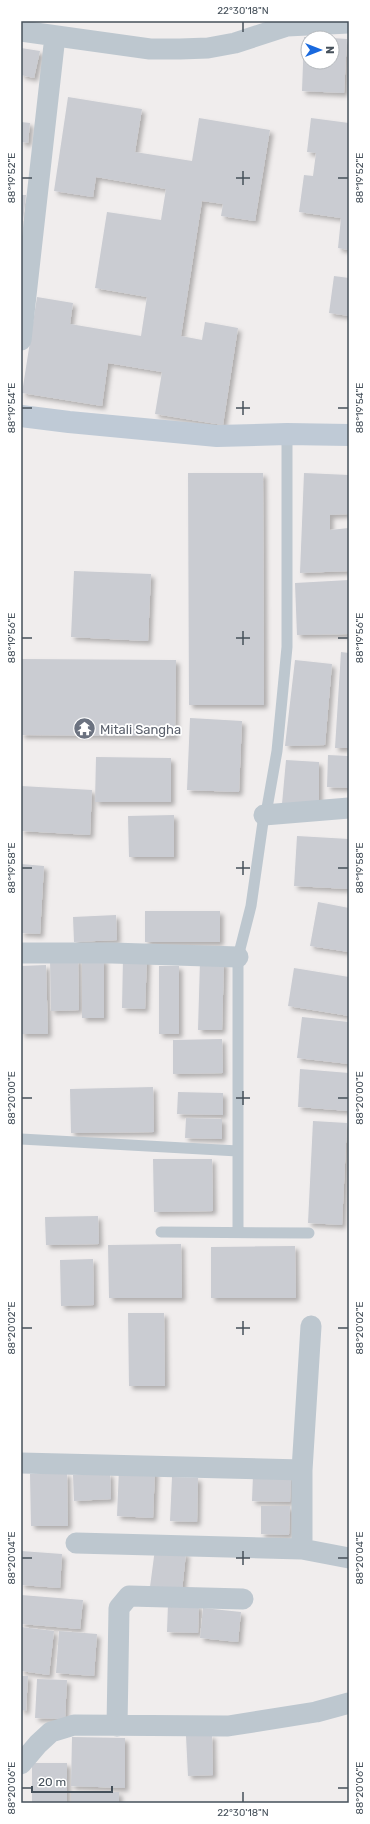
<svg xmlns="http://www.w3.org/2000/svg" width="370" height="1824" font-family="Rubik,sans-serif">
  <defs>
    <filter id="shadow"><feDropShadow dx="3.5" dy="3.5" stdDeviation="2" flood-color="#0004"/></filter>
  </defs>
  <rect width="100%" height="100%" fill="#f0eded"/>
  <path fill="#caccd2" filter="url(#shadow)" d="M304 37H308V62H332V38L347 39 344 93 302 91Z
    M21 48 40 51 34 78 21 75Z
    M68 97 142 109 135 152 192 161 199 118 270 130 255 221 221 216 223 204 202 201 181 336 202 340 205 322 238 328 223 425 155 414 162 372 108 363 102 406 22 393 37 297 73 303 70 324 141 336 147 297 95 288 107 212 161 220 166 189 96 177 93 197 54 191Z
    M311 118 349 123V250L338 248 341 218 299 212 304 175 313 176 316 153 307 152Z
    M21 122 30 123 28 143 21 142Z
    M21 195H26L22 230 21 229Z
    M334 276 349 278V316L329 313Z
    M188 473H263L264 705H189Z
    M304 473 349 475V514L330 515V530L349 528V571L300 573Z
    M74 571 151 574 148 641 71 637Z
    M349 580 348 634 297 635 295 583Z
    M341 652 349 653V748H335Z
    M21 659 176 660 175 736 21 735Z
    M295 660 332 664 325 745 285 746Z
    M190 718 242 721 239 792 187 790Z
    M328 755 349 756V788L327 787Z
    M96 757 171 758V802H95Z
    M286 760 319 762V802L282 804Z
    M21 786 92 790 90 835 21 831Z
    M174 815V857H129L128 816Z
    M297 836 349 839V889L294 886Z
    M21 864 44 866 40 934 21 933Z
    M318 902 349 908V952L310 946Z
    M145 911H220V942H145Z
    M116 915 117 940 74 942 73 917Z
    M78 958 79 1010 51 1011 50 959Z
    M123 958H147L145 1009 122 1008Z
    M82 959H104V1018H82Z
    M200 961 224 962 222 1030H198Z
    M46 965 48 1034H21V966Z
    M159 966H179V1034H159Z
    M294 968 349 977V1016L288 1006Z
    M302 1017 349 1022V1064L297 1058Z
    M222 1039 223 1073 173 1074V1040Z
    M300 1069 349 1073V1111L298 1107Z
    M153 1087 154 1132 71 1133 70 1089Z
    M178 1092 223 1093V1115L177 1114Z
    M186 1118 222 1119V1139L185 1138Z
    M313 1121 347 1123 342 1225 308 1223Z
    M153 1159H212L213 1211 154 1212Z
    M98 1216 99 1244 46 1245 45 1217Z
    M181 1244 182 1298H109L108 1245Z
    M295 1246 296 1298H211V1247Z
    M93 1259 94 1305 61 1306 60 1260Z
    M128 1313H164L165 1386H129Z
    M119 1468 155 1470 153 1518 117 1516Z
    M67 1473 68 1526H31L30 1474Z
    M110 1473 111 1499 74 1501 73 1475Z
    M253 1475H291L290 1502 252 1501Z
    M172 1477 198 1478 197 1522 170 1521Z
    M261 1506H290L289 1535 261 1534Z
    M155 1549 186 1553 182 1591 150 1587Z
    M21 1551 62 1554 60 1588 21 1585Z
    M21 1595 83 1600 80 1629 21 1624Z
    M168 1604 199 1605 198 1633 167 1632Z
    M203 1608 241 1612 238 1642 200 1638Z
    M21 1627 54 1631 49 1675 21 1671Z
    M59 1631 97 1634 94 1676 56 1673Z
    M21 1676H28L26 1711 21 1710Z
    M37 1679 67 1680 65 1719 35 1718Z
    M212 1735 213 1775 188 1776 186 1736Z
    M72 1737 125 1738V1788L71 1786Z
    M32 1763H67V1803H32Z
    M119 1792V1803H71V1793Z"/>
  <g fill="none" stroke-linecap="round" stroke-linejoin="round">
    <path stroke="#bdc7cf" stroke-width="11" d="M21 1139 238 1151
      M161 1232 309 1233
      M238 1232V957L251 906 264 815 267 808 277 751 287 647V434"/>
    <path stroke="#bdc7cf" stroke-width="21" d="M21 31 150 49H180L208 48 235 43 287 26 349 23
      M21 340 55 36
      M264 815 349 808
      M21 953H112L238 957
      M21 1463 302 1470 311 1326
      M302 1470V1549
      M76 1543 302 1549 349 1558
      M117 1726 119 1608 129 1596 243 1599
      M21 1764 38 1744 51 1732 74 1725 228 1726 316 1712 349 1703"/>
    <path stroke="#bfcad6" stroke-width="22" d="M21 416 69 422 217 436 287 434 349 435"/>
  </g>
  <path fill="none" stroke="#45505a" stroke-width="1.5" d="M243 22V32M243 171V185M22 178H32M236 178H250M338 178H348M243 401V415M22 408H32M236 408H250M338 408H348M243 631V645M22 638H32M236 638H250M338 638H348M243 861V875M22 868H32M236 868H250M338 868H348M243 1091V1105M22 1098H32M236 1098H250M338 1098H348M243 1321V1335M22 1328H32M236 1328H250M338 1328H348M243 1551V1565M22 1558H32M236 1558H250M338 1558H348M22 1788H32M338 1788H348M243 1792V1802"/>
  <defs>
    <symbol id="temple-disc" viewBox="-11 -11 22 22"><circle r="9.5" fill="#6b7280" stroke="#fff"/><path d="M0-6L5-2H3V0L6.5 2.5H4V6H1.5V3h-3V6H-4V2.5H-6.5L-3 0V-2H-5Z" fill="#fff"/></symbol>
  </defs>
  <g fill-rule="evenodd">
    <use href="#temple-disc" x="72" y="716" width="25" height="25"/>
  </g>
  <g text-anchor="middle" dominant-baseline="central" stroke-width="3.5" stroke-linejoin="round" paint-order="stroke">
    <g font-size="13" fill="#5b616d" stroke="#fff" text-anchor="start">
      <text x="100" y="729">Mitali Sangha</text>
    </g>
  </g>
  <rect width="370" height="1824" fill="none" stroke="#ffffff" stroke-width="44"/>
  <g transform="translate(320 50) rotate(90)"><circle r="19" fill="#ffffff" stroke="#b5b9bd"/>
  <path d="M0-3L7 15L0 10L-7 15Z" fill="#1969de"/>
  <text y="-6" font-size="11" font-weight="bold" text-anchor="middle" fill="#45505a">N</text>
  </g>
  <path d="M32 1786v6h80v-6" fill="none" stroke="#45505a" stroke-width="2"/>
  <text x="38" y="1786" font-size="12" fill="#45505a" stroke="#ffffff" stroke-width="3" paint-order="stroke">20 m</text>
  <rect x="22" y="22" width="326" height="1780" fill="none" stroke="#45505a" stroke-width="1.5"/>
  <g font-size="10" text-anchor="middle" fill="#45505a">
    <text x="243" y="14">22°30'18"N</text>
    <text transform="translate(359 178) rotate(-90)" y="4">88°19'52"E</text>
    <text transform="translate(11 178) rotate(-90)" y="4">88°19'52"E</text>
    <text transform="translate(11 408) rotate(-90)" y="4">88°19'54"E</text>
    <text transform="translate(359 408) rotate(-90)" y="4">88°19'54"E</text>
    <text transform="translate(11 638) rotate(-90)" y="4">88°19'56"E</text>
    <text transform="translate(359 638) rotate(-90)" y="4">88°19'56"E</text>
    <text transform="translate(359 868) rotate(-90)" y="4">88°19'58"E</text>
    <text transform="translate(11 868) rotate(-90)" y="4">88°19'58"E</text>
    <text transform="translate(11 1098) rotate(-90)" y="4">88°20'00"E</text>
    <text transform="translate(359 1098) rotate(-90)" y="4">88°20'00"E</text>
    <text transform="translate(359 1328) rotate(-90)" y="4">88°20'02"E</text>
    <text transform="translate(11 1328) rotate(-90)" y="4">88°20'02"E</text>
    <text transform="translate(11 1558) rotate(-90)" y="4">88°20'04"E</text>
    <text transform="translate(359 1558) rotate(-90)" y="4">88°20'04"E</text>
    <text transform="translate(11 1788) rotate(-90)" y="4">88°20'06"E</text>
    <text transform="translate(359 1788) rotate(-90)" y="4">88°20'06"E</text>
    <text x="243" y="1816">22°30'18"N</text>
  </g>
</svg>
